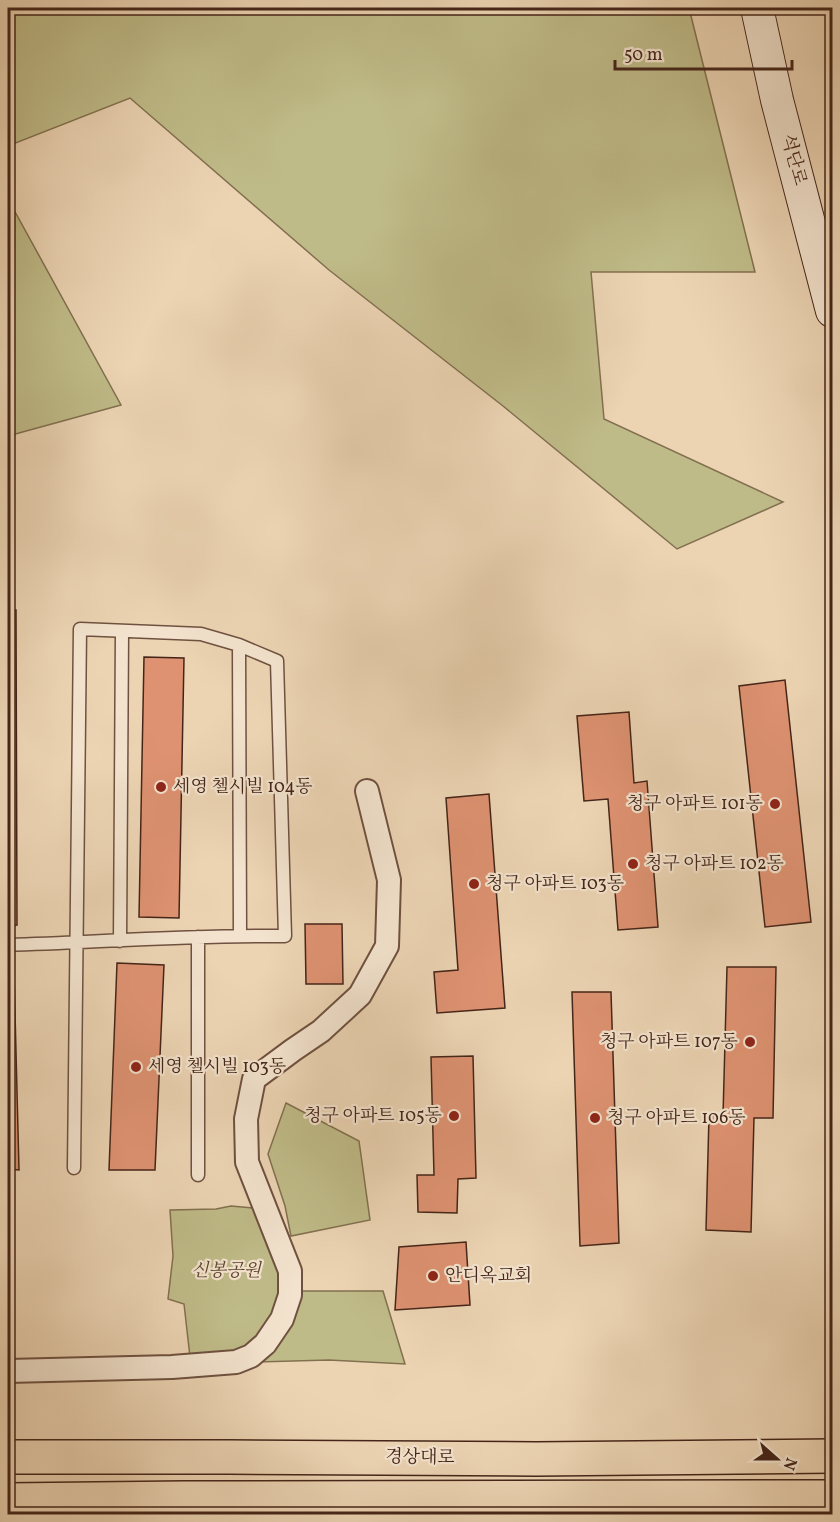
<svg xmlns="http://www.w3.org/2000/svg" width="840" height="1522" font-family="Vollkorn,'Noto Serif KR',serif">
  <rect width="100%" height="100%" fill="#ecd4b3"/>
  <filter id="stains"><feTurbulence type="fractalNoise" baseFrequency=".00333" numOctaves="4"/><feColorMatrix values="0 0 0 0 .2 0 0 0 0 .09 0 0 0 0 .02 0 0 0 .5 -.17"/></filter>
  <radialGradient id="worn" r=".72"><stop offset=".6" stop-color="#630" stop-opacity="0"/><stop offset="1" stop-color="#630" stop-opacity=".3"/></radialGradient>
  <path fill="#bfbb88" stroke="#827050" stroke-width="1.5" d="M8 8H689L755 272H591L604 419 783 502 677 549 503 406 329 270 130 98 8 146Z
    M8 199 121 405 8 436Z
    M286 1103 359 1141 370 1220 291 1236 285 1206 268 1154Z
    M231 1206 253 1208 281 1263 277 1311 260 1339 239 1354 190 1357 184 1304 168 1299 173 1256 170 1210 216 1209Z
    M301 1291H383L405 1364 329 1360 258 1362 292 1319Z"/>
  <path fill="#de9271" stroke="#452519" stroke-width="1.5" d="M8 610H16L17 925 8 926Z
    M144 657 184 658 179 918 139 917Z
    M785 680 811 922 765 927 739 686Z
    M629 712 634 783 647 781 658 927 618 930 608 799 584 801 577 716Z
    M489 794 505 1008 437 1013 434 972 458 970 446 798Z
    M305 924H342L343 984H306Z
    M117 963 164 965 155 1170H109Z
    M727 967H776L773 1118H754L751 1232 706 1230 709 1116H723Z
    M8 973H14L19 1170 8 1169Z
    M572 992H611L619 1243 580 1246Z
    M473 1056 476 1178 458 1179 457 1213 418 1212 417 1175H434L431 1057Z
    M466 1242 470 1305 395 1310 399 1247Z"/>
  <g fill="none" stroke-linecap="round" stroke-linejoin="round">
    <defs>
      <path id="service" d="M239 645 240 935
        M198 937V1175
        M120 941 122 631
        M8 945C100 942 192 935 285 936L277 661 239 645 201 634 80 629 74 1168"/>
      <path id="minor" d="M8 1371 172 1367 236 1362 251 1356 265 1344 282 1319 290 1295V1271L247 1162 246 1119 254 1079 293 1050 321 1031 360 995 387 946 389 880 367 791"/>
      <path id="secondary" d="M757 8 777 100 832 311"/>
      <path id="primary" d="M8 1457H229L536 1459 832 1456
        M8 1500 185 1498 832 1497"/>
    </defs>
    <use href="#service" stroke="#6f5140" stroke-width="15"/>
    <use href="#minor" stroke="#6f5140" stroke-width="26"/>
    <use href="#secondary" stroke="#452519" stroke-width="34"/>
    <use href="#primary" stroke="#452519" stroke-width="36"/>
    <use href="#service" stroke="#f3e3ce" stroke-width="12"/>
    <use href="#minor" stroke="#f3e3ce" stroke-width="22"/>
    <use href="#secondary" stroke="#f3e3ce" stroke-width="32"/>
    <use href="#primary" stroke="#ecd4b3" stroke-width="33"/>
  </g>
  <g fill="#8f2418" stroke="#f3e3ce" stroke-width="2">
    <circle cx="161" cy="787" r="6"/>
    <circle cx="775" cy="804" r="6"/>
    <circle cx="633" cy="864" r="6"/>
    <circle cx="474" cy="884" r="6"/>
    <circle cx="750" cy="1042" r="6"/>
    <circle cx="136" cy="1067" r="6"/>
    <circle cx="454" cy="1116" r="6"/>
    <circle cx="595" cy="1118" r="6"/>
    <circle cx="433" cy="1276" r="6"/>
  </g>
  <g text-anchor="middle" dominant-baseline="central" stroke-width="4.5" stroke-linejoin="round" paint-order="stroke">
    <g font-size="18" fill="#452519" stroke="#f3e3ce">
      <text transform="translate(793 160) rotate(75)">석단로</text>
      <text transform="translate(420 1458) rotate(1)">경상대로</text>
    </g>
    <g font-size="18" fill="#452519" stroke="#f3e3ce" text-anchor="start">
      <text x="173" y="787">세영 첼시빌 104동</text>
      <text x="763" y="804" text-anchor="end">청구 아파트 101동</text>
      <text x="645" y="864">청구 아파트 102동</text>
      <text x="486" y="884">청구 아파트 103동</text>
      <text x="738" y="1042" text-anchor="end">청구 아파트 107동</text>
      <text x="148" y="1067">세영 첼시빌 103동</text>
      <text x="442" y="1116" text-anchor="end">청구 아파트 105동</text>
      <text x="607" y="1118">청구 아파트 106동</text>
      <text x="445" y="1276">안디옥교회</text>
    </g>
    <g font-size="18" font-style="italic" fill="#5d432f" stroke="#f3e3ce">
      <text x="226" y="1271">신봉공원</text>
    </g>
  </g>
  <rect width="840" height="1522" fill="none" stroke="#ecd4b3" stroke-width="30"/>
  <rect x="9" y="9" width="822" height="1504" fill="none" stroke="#452519" stroke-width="3"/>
  <rect x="15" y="15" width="810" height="1492" fill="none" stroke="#452519" stroke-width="1.5"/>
  <g transform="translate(777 1459) rotate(111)" stroke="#f3e3ce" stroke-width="4.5" paint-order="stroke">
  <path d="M0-4.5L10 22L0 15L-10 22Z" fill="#452519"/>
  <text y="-9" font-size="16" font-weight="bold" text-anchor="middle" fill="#452519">N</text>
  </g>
  <path d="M615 60v9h177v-9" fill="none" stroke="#452519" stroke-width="3"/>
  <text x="624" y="60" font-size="18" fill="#452519" stroke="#f3e3ce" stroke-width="4.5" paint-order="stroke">50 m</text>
  <rect width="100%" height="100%" filter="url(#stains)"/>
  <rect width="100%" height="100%" fill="url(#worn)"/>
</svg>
